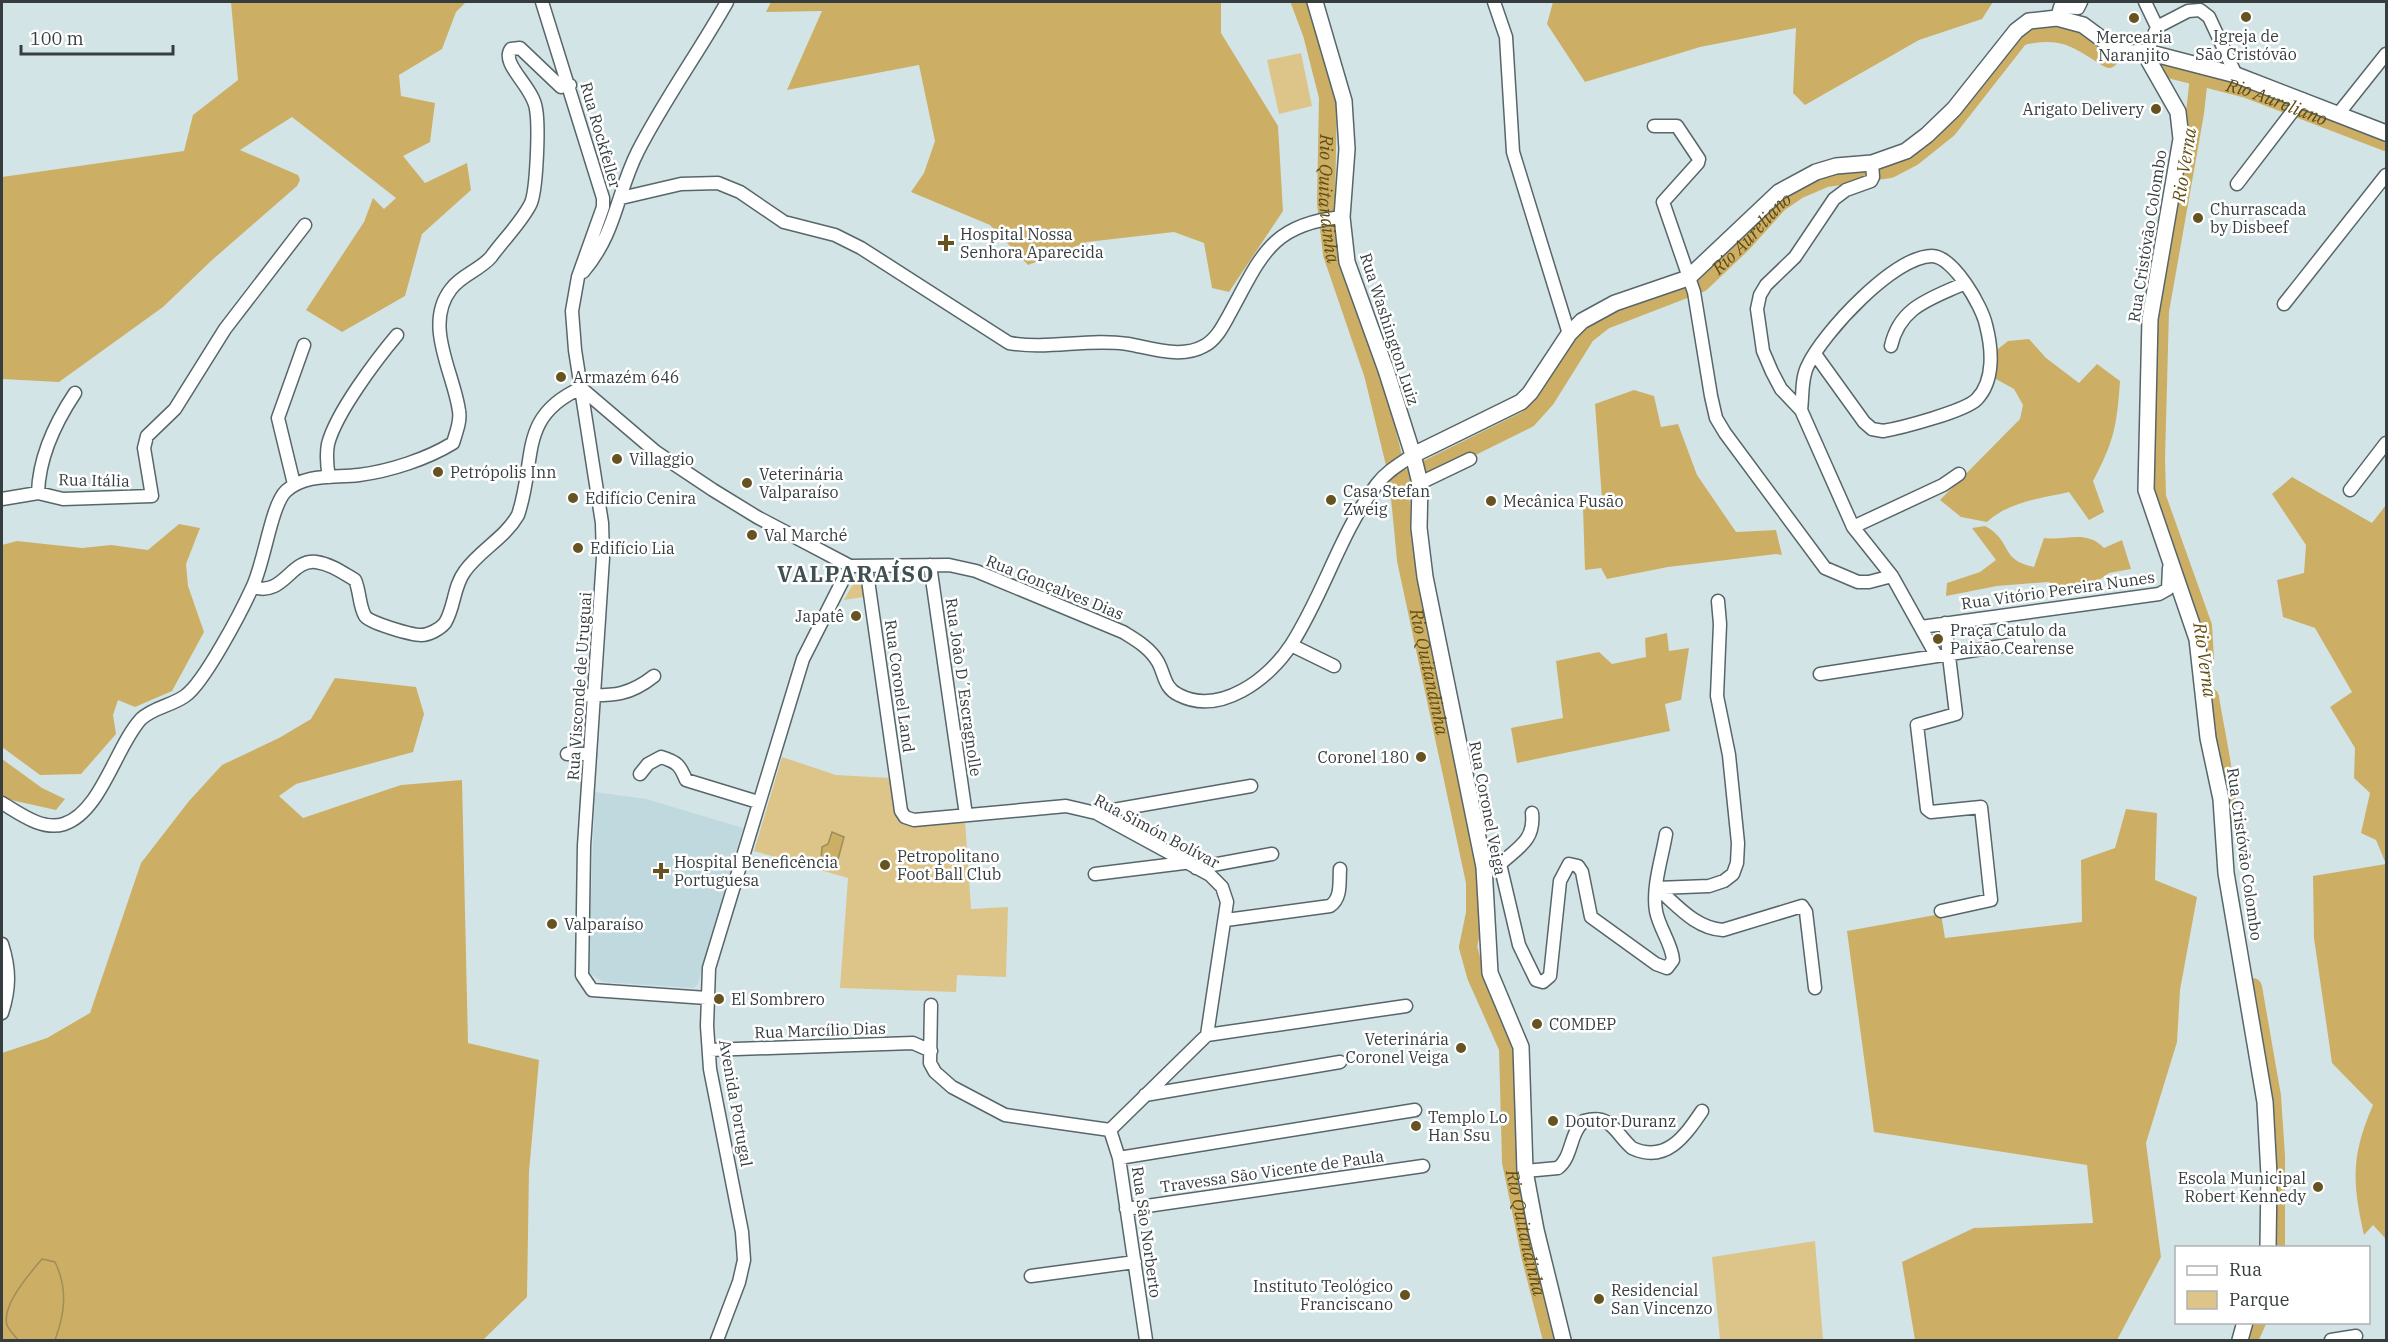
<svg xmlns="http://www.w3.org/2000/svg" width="2388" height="1342" font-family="'IBM Plex Serif',serif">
  <rect width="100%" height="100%" fill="#d3e4e7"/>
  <path fill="#bfd9de" d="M595 792 646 799 743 828 698 984 694 988 603 982 591 974 588 967Z"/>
  <path fill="#ddc58a" d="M1301 53 1312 106 1279 114 1267 60Z
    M1416 478 1415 530 1407 532 1402 484Z
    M857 577 861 579 864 597 844 600Z
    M782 757 836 775 890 778 895 811 908 826 965 820 971 909 1008 907 1006 977 957 975 956 992 840 988 848 878 754 851Z
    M1815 1241 1823 1340H1720L1712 1257Z"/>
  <path fill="#ccaf65" d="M231 2H466L456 12 442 49 399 75 401 96 435 103 430 142 403 156 425 183 467 163 471 190 422 234 405 296 342 332 306 310 364 222 373 198 384 209 396 198 292 117 240 150 298 175 300 180 297 186 211 261 163 307 59 382 2 379V177L184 151 193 115 238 80Z
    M771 2H1221V33L1278 126 1283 211 1229 292 1212 288 1204 243 1174 232 1087 242 1028 265 990 225 911 192 924 173 935 141 919 65 787 90 822 11 766 12Z
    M1553 2H1993L1982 19 1919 40 1805 105 1793 93 1796 28 1700 47 1585 82 1547 24Z
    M2029 339 2046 358 2079 383 2097 364 2120 381C2117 425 2114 442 2093 481L2104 512 2089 520 2069 492C2042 498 2008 502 1987 522L1961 517 1940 500 2020 419 2023 405 2014 389 1996 379 1993 353 2008 341Z
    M1634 390 1654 396 1661 427 1678 424 1697 475 1736 532 1776 530 1782 555 1776 554 1668 567 1607 579 1601 568 1585 570 1583 508 1602 499 1595 404Z
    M2292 477 2372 523 2386 505V864L2376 840 2361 833 2370 793 2354 778 2355 748 2330 707 2352 692 2315 628 2283 617 2277 580 2304 573 2306 545 2272 494Z
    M179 524 200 528 186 564 188 586 204 632 172 691 135 707 118 700 113 715 116 734 81 774 40 775 2 747V545L17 541 82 548 111 545 148 550Z
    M1985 526C2013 541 1999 560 2034 567L2044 538C2067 541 2086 529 2104 548L2122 540 2131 569 2109 573 2080 593 2048 582 1997 586 1946 596 1947 583 1980 572 1996 560 1972 528Z
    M1667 633 1669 651 1689 648 1681 700 1665 704 1670 731 1517 763 1511 728 1563 718 1556 661 1599 652 1612 664 1646 657 1645 638Z
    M335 678 416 687 424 714 413 752 296 784 279 796 303 818 401 785 462 780 468 1043 539 1060 529 1172 527 1297 483 1340H2V1053L47 1038 90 1013 141 863 189 801 222 765 279 738 311 719Z
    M2 759 42 788 65 799 56 810 2 798Z
    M2126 809 2157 813 2155 880 2197 897 2180 990 2177 1042 2146 1143 2161 1257 2117 1340H1915L1902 1262 1974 1228 2093 1223 2087 1165 1874 1132 1847 931 1941 914 1945 938 2082 922 2081 860 2115 848Z
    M2386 864V1239L2373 1225 2364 1235C2352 1181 2351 1156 2373 1105L2332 1063 2314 938 2313 876Z"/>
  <path fill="#ccaf65" stroke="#9f8d59" stroke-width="1.5" d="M832 832 844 837 837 863 821 859 822 847 828 844Z
    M42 1259 55 1262C68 1289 65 1313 55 1340H18C15 1336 9 1330 7 1325 1 1306 30 1273 42 1259Z"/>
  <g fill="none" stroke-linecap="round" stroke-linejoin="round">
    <g stroke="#ccaf65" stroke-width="18">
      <path id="s1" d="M1300 2 1312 34 1328 97 1326 203 1332 254 1373 374 1398 477 1406 560 1475 882V913L1468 947 1476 976 1508 1048 1511 1162 1531 1259 1552 1340"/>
      <path id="s2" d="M2165 68 2247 89 2386 142"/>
      <path d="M2199 77 2195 113 2160 311 2156 459 2157 497 2203 626 2205 658"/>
      <path id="s3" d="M1403 481 1528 419 1546 399 1586 335 1605 320 1701 283 1743 243 1779 203 1798 190 1826 178 1890 169 1913 157 1948 129 2020 37C2060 26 2076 38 2109 59"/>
      <path d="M2210 697C2216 736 2226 775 2228 815"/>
      <path d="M2253 987 2272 1096 2276 1156V1248"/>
      <path d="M2249 1340 2257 1322"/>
    </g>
    <defs>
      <path id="minor" d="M542 2 603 198V207L578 277 572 311 575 350 602 523 603 558 584 846 582 975 592 990 707 998
        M1494 2 1506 37 1513 152 1569 334
        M2145 2 2157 27
        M2057 18 2060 7 2078 8 2081 2
        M2147 52 2157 27 2188 11 2200 10 2209 17 2236 75
        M2339 113 2386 54
        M1654 126H1677L1699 159 1698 163 1663 202 1694 292 1711 396 1716 418 1725 433 1825 568 1858 582H1869L1892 576
        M1872 163 1873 177 1871 181 1846 190 1834 199 1795 257 1766 285 1760 295 1757 309 1763 351 1772 372 1781 389 1801 410 1853 527 1892 576 1936 655
        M2237 184 2302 99
        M621 198 681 184 718 183 740 192 784 222 835 235 861 248 1009 343C1048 350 1088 338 1128 344 1151 348 1181 359 1204 346 1216 340 1223 326 1229 315 1261 257 1270 224 1342 217
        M583 272C617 232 616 194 638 151 664 100 699 52 727 2
        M2284 304 2386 175
        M1891 346C1900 306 1931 299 1965 283
        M581 388 656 452 713 490 757 517 850 566 949 565 976 571 1123 632C1136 640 1150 648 1158 662 1165 675 1164 688 1179 695 1220 716 1269 679 1291 645 1324 594 1340 533 1377 484 1387 471 1400 464 1413 455
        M1801 410C1803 395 1801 378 1808 365 1823 333 1894 256 1932 256 1953 256 1982 306 1986 325 1992 348 1995 380 1977 399 1966 411 1901 428 1883 431L1872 429 1864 422 1815 354
        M329 477C327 466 326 455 328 444 336 413 376 360 397 335
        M1420 483 1470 459
        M294 484 278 418 304 345
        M2350 490 2386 443
        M38 493C39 456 55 423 75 393
        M2 499 38 493 63 499 152 496 144 448 147 436 175 409 225 329 305 225
        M1853 527 1943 485 1959 474
        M930 565 966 815
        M866 566 901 811 905 817 914 820 1066 806 1096 813 1210 875 1222 887 1227 902 1207 1035 1110 1130
        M253 587C284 597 290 559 316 562 331 564 343 573 355 580 360 591 359 606 365 616 369 623 412 635 421 635 429 635 440 629 445 623 455 607 453 587 465 571 480 550 505 538 518 515 537 459 517 417 581 388
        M1921 627 2159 594 2168 589 2169 568
        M1291 645 1334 666
        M1820 674 2028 642
        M584 695C614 696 630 695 654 676
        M567 754H589
        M640 774 648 764 661 757C677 762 680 765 686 780L758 802
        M2 803C19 813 42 831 64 824 101 812 116 746 141 719 154 707 171 706 185 696 204 683 241 612 252 588 264 565 271 505 286 491 306 473 334 478 359 475 390 471 427 459 453 443 456 433 461 421 459 411 454 373 423 325 451 289 461 275 480 270 491 257 503 240 520 224 530 205 537 193 539 125 536 109 533 86 500 64 511 49L520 48 561 87 570 85
        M1096 813 1251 786
        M1500 864C1519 847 1535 840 1532 813
        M1484 867 1500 864 1519 945 1536 980 1543 982 1550 976 1560 881 1569 864 1578 866 1582 872 1591 917 1656 964 1667 968 1673 960C1672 944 1659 928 1656 911 1652 887 1662 858 1666 834
        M1196 868 1272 854
        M1095 874 1184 863
        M1657 888 1709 886 1724 881 1733 874 1737 863 1738 843 1729 755 1717 696 1720 624 1718 601
        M1657 888C1678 906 1695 928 1723 930L1802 906 1806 912 1815 988
        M1941 911 1991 900 1981 807 1931 812 1927 809 1917 725 1956 714 1945 623
        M1226 920 1330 906C1342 898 1339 882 1340 869
        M2 944C10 969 10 988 2 1013
        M931 1005 930 1063 935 1072 952 1087 1005 1115 1110 1130
        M1207 1035 1406 1006
        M709 1050 913 1043 931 1051
        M1145 1095 1340 1062
        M1110 1130 1119 1158 1146 1340
        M1119 1158 1415 1110
        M1525 1171 1558 1168C1573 1156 1569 1134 1584 1121 1611 1113 1615 1133 1632 1148 1666 1164 1685 1136 1702 1111
        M1126 1209 1423 1166
        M1031 1276 1135 1262
        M717 1340 739 1282 744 1260 742 1232 710 1069 707 1026 709 968 803 659 850 566
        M2331 1340 2356 1336"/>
      <path id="major" d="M1315 2 1344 101 1347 149 1342 217 1347 262 1386 370 1413 455 1420 483 1419 528 1425 577 1484 867 1490 973 1521 1047 1525 1171 1536 1230 1563 1340
        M2147 52 2149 61 2178 112 2181 139 2150 319 2146 490 2197 639 2208 738 2221 799 2226 873 2265 1102 2269 1175 2268 1248
        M1413 455 1521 402 1530 393 1569 334 1582 321 1615 303 1688 278 1779 192 1816 172 1836 166 1872 163 1906 151 1927 135 1954 109 2016 31 2029 21 2057 18 2083 25 2114 48 2130 53 2147 52 2236 75 2386 133
        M2240 1340 2245 1322"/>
    </defs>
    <use href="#minor" stroke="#576669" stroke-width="15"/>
    <use href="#major" stroke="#576669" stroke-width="18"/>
    <use href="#minor" stroke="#fff" stroke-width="12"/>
    <use href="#major" stroke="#fff" stroke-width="15"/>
  </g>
  <g fill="#665321" stroke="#fff" stroke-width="2">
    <circle cx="2246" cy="17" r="6"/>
    <circle cx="2134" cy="18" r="6"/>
    <circle cx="2156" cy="109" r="6"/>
    <circle cx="2198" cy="218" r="6"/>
    <path d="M943 234h6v6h6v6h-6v6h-6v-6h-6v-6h6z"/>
    <circle cx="561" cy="377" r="6"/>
    <circle cx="617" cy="459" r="6"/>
    <circle cx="438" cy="472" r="6"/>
    <circle cx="747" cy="483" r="6"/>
    <circle cx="573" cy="498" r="6"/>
    <circle cx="1331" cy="500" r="6"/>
    <circle cx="1491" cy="501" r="6"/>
    <circle cx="752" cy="535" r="6"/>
    <circle cx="578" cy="548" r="6"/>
    <circle cx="856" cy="616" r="6"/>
    <circle cx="1938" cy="639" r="6"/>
    <circle cx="1421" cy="757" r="6"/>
    <circle cx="885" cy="865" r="6"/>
    <path d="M658 862h6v6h6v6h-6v6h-6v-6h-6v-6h6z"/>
    <circle cx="552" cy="924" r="6"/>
    <circle cx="719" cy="999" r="6"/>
    <circle cx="1537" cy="1024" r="6"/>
    <circle cx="1461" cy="1048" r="6"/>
    <circle cx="1553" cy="1121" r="6"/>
    <circle cx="1416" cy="1126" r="6"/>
    <circle cx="2318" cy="1187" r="6"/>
    <circle cx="1405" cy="1295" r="6"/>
    <circle cx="1599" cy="1299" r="6"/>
  </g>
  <g text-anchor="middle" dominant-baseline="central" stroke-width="5" stroke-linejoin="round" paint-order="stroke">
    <g font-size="16" fill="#363d3e" stroke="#fff" text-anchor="start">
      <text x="2246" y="36" text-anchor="middle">Igreja de<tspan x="2246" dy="18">São Cristóvão</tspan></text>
      <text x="2134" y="37" text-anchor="middle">Mercearia<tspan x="2134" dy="18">Naranjito</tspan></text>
      <text x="2144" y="109" text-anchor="end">Arigato Delivery</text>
      <text x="2210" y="209">Churrascada<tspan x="2210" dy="18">by Disbeef</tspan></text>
      <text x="960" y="234">Hospital Nossa<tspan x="960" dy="18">Senhora Aparecida</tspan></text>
      <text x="573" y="377">Armazém 646</text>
      <text x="629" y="459">Villaggio</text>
      <text x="450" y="472">Petrópolis Inn</text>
      <text x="759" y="474">Veterinária<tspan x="759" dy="18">Valparaíso</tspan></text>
      <text x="1343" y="491">Casa Stefan<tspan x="1343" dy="18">Zweig</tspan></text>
      <text x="585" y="498">Edifício Cenira</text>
      <text x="1503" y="501">Mecânica Fusão</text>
      <text x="764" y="535">Val Marché</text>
      <text x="590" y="548">Edifício Lia</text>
      <text x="844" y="616" text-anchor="end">Japatê</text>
      <text x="1950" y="630">Praça Catulo da<tspan x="1950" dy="18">Paixão Cearense</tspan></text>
      <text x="1409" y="757" text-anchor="end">Coronel 180</text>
      <text x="897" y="856">Petropolitano<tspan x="897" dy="18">Foot Ball Club</tspan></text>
      <text x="674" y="862">Hospital Beneficência<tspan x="674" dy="18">Portuguesa</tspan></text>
      <text x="564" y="924">Valparaíso</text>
      <text x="731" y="999">El Sombrero</text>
      <text x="1549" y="1024">COMDEP</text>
      <text x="1449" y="1039" text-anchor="end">Veterinária<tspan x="1449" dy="18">Coronel Veiga</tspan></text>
      <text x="1428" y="1117">Templo Lo<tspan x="1428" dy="18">Han Ssu</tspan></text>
      <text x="1565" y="1121">Doutor Duranz</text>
      <text x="2306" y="1178" text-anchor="end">Escola Municipal<tspan x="2306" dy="18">Robert Kennedy</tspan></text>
      <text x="1393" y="1286" text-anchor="end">Instituto Teológico<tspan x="1393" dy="18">Franciscano</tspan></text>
      <text x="1611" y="1290">Residencial<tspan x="1611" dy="18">San Vincenzo</tspan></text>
    </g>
    <g font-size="16" fill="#363d3e" stroke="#fff">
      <text transform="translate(601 135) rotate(74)">Rua Rockfeller</text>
      <text transform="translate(2147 236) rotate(-81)">Rua Cristóvão Colombo</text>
      <text transform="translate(1390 329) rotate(72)">Rua Washington Luiz</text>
      <text transform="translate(94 480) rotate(1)">Rua Itália</text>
      <text transform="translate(1055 587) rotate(22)">Rua Gonçalves Dias</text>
      <text transform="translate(2058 590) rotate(-8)">Rua Vitório Pereira Nunes</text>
      <text transform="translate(579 686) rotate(-86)">Rua Visconde de Uruguai</text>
      <text transform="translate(900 686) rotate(82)">Rua Coronel Land</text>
      <text transform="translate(964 687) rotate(82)">Rua João D´Escragnolle</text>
      <text transform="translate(1488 808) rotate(79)">Rua Coronel Veiga</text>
      <text transform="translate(1157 831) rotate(28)">Rua Simón Bolívar</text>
      <text transform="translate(2245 854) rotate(82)">Rua Cristóvão Colombo</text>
      <text transform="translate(820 1030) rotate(-2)">Rua Marcílio Dias</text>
      <text transform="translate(736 1103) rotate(80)">Avenida Portugal</text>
      <text transform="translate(1272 1171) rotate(-8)">Travessa São Vicente de Paula</text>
      <text transform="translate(1147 1232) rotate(82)">Rua São Norberto</text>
    </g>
    <g font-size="18" font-style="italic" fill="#604c12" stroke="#fff">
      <text stroke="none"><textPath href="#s2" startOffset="117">Rio Aureliano</textPath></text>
      <text transform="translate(2184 165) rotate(-81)">Rio Verna</text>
      <text stroke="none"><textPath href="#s1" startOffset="201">Rio Quitandinha</textPath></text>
      <text stroke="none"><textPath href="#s3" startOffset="440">Rio Aureliano</textPath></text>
      <text transform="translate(2205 660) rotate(82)">Rio Verna</text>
      <text stroke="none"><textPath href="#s1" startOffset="687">Rio Quitandinha</textPath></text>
      <text stroke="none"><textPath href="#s1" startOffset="1263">Rio Quitandinha</textPath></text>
    </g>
    <g font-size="22" font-weight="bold" letter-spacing="1.5" fill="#404f51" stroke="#fff">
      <text x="856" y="573">VALPARAÍSO</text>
    </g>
  </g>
  <rect width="2388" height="1342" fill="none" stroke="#363d3e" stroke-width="6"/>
  <rect x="2175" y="1246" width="195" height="78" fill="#ffffff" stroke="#afb1b2" stroke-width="1.5"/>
  <rect x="2187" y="1266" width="30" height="9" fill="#ffffff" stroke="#afb1b2" stroke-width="1.5"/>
  <text x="2229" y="1276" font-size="18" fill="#363d3e">Rua</text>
  <rect x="2187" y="1291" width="30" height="18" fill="#ddc58a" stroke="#afb1b2" stroke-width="1.5"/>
  <text x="2229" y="1306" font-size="18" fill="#363d3e">Parque</text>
  <path d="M21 45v9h152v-9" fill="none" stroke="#363d3e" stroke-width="3"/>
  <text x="30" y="45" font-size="18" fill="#363d3e" stroke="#ffffff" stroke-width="4.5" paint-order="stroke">100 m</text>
</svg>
